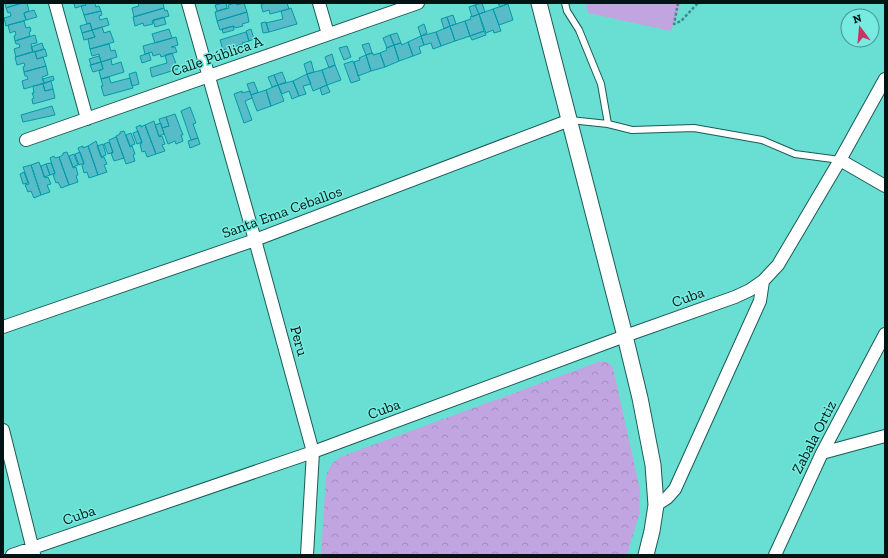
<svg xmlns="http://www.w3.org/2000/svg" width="888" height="558" font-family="'Zilla Slab',serif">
  <defs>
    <pattern id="forest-crowns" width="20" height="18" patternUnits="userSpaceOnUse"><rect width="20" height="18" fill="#c1a5e0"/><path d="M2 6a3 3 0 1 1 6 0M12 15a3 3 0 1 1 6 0" fill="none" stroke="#a48dbf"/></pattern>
  </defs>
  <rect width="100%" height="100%" fill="#69ded2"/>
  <path fill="#c1a5e0" d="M586 3H681L671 31 588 13Z"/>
  <path fill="url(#forest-crowns)" d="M605 361 609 363 613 368 640 490 639 515 627 555H321L326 476C329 467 333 462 340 457L598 362Z"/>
  <path fill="#57bcc8" stroke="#009ba9" d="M5 3H22L6 8Z
    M27 3 29 11 24 13 26 20 6 26 4 18 11 16 10 12 8 13 6 8 22 3Z
    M74 3H85L86 5 75 8Z
    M85 3H95L96 7 99 6 101 11 84 15 81 6 86 5Z
    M138 3H163L164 8 134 17 132 8 139 6Z
    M223 3H226L227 8 217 11 215 5Z
    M235 3 237 5 244 3 247 12 217 21 215 12 229 8 228 5Z
    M264 3H287L289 9 270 14 269 10 263 12 261 5Z
    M482 3 485 12 479 14 475 5Z
    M498 3H506L507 4 500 7Z
    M508 4 513 20 499 25 493 9Z
    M475 5 479 14 472 17 469 7Z
    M164 8 165 11 167 10 169 16 152 21 153 24 144 26 143 23 135 26 133 17Z
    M291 8 297 24 269 32 266 23 283 19 281 11Z
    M493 9 501 31 494 33 493 30 486 33 479 14Z
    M34 10 37 17 26 20 24 13Z
    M101 11 102 15 99 16 100 20 107 18 109 25 92 30 90 23 87 24 84 15Z
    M247 12 249 22 242 24 243 26 235 28 234 26 220 30 217 21Z
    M479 14 484 31 470 36 465 21 471 19 470 17Z
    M453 15 456 24 450 26 447 17Z
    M164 17 166 24 155 27 153 20Z
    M447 17 450 26 444 29 441 19Z
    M24 21 26 28 30 27 31 31 29 32 30 36 15 41 14 36 16 35 15 31 10 33 8 25Z
    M465 21 470 36 455 41 450 26Z
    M266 22 269 32 263 33 261 23Z
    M90 23 92 30 82 33 80 26Z
    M424 24 427 33 421 36 418 27Z
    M233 26 234 30 223 33 222 29Z
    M450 26 455 41 441 46 436 32Z
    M102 27 104 33 110 31 114 42 90 49 88 39 95 37 92 30Z
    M169 29 172 38 155 43 152 34Z
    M251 29 254 39 249 41 246 31Z
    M92 30 95 37 84 40 82 33Z
    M484 31 486 35 472 40 470 36Z
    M246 32 249 41 242 43 243 44 223 50 220 40Z
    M436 32 441 46 433 49 431 43 424 45 421 36Z
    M397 33 401 43 394 45 390 35Z
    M35 35 37 43 31 44 33 52 16 57 14 49 20 47 19 44H16L15 41Z
    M390 35 394 45 387 48 383 38Z
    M421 36 424 45 419 47 421 53 413 56 408 42Z
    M176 37 178 45 171 47H175L177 52 161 57 160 54 153 56 152 52 145 54 143 46Z
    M408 42 413 56 399 61 394 45 401 43 402 45Z
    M42 43 44 49 33 52 31 47Z
    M369 43 372 53 366 55 362 45Z
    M109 44 111 51 115 50 117 57 101 62 99 54 92 56 90 49Z
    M394 45 399 61 385 67 380 53 387 50 386 48Z
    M347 46 351 57 344 60 339 48Z
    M45 49 47 56 37 59 35 52Z
    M35 51 37 59 43 57 46 66 24 72 23 67 25 66 24 63 17 65 15 57Z
    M149 53 151 60 142 63 140 56Z
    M172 53 178 69 152 77 150 68 167 63 165 55Z
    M373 53V55L380 53 385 67 371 71 366 55Z
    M332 54 335 65 329 68 325 57Z
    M366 55 371 71 358 76 354 62 360 60 359 58Z
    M99 56 101 62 91 65 89 59Z
    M111 59 112 65 121 62 124 72 101 79 99 71 103 69 101 62Z
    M311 61 314 72 307 74 304 64Z
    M353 61 360 80 351 83 344 64Z
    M101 62 103 69 93 72 90 65Z
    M335 65 341 80 327 85 322 70Z
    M46 66 48 75 42 77 44 83 24 89 22 81 28 79 27 76H25L24 72Z
    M322 70 327 85 313 91 307 74Z
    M136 72 139 84 132 86 129 74Z
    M282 72 286 82 278 85 274 75Z
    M307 74 311 84 303 86 306 94 299 96 293 81Z
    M274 75 278 85 272 87 268 77Z
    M53 76 54 80 44 83 43 79Z
    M109 77 111 83 130 78 133 88 104 96 101 86H103L101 79Z
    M51 81 53 89 45 91 43 84Z
    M293 81 299 96 292 99 289 91 282 94 278 85Z
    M254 82 258 92 251 95 247 84Z
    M43 84 45 91 53 89 55 98 33 104 32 99 34 98 32 93H34L33 86Z
    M278 85 284 101 271 106 266 90Z
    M327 85 330 92 322 95 320 88Z
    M266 90 271 106 257 111 251 95Z
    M242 91V93L250 91 252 98 245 101 252 120 244 123 234 94Z
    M52 106 55 115 23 122 21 115Z
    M190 107 196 123 193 124 198 138 191 140 181 111Z
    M175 114 183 135H181L183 141 176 144 175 141 168 144 162 128 169 126 166 117Z
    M166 117 169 126 162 128 159 119Z
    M154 121 159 137 162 136 165 144 162 145 165 151 156 154 145 125Z
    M161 123 164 134 159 136 155 125Z
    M141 125V127L145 125 156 154 147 157 145 151 142 152 140 144 142 143 136 127Z
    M124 131 130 147 132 146 135 154 133 155 135 161 126 164 116 136 120 134V132Z
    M138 131 142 142 137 144 133 133Z
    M131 133 135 144 130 146 126 135Z
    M116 137 124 158 114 161 111 153H113L109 140Z
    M198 138 200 144 190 148 188 141Z
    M96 141 102 158 104 157 107 164 104 165 107 172 98 175 88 146Z
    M109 142 113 152 108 154 104 144Z
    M103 144 106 155 101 157 97 146Z
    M83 146V148L88 146 98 175 89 178 87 172 84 173 82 165 84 164 78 148Z
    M67 152 73 168 76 167 78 175 76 176 78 182 69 185 59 157 63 155V153Z
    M80 152 84 163 79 165 75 154Z
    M74 154 78 165 73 167 69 156Z
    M54 156 55 158 59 157 69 185 61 188 58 182 56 183 53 175 55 174 50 158Z
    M39 162 45 178 48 177 51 184 47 185 50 192 41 195 31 165Z
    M51 163 55 173 50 175 46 164Z
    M46 164 50 175 44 177 41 166Z
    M31 165 41 195 34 198 31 191 28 192 25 185 29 184 23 167Z
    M24 172 28 183 23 184 20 174Z"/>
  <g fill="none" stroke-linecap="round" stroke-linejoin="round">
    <defs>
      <path id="service" d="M565 3 567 11 579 30 601 84 608 124
        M570 120 608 124 632 130 694 128 762 140 795 154 840 160"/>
      <path id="minor" d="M55 3 87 119
        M188 3 255 240 313 452 307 555
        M319 3 328 34
        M26 140 418 3
        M840 160 885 186
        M3 327 255 240 570 120
        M3 430 34 554
        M822 453 885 436
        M656 505 667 498 675 489 760 301 763 281
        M12 555 313 452 625 336 735 297 750 290 763 281 778 265 840 160 885 79
        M775 555 822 453 885 334"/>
      <path id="tertiary" d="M539 3 625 336 640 398 653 465 656 505 652 531 646 555"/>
    </defs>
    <use href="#service" stroke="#1b5b55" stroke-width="8"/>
    <use href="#minor" stroke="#1b5b55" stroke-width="14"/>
    <use href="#tertiary" stroke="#1b5b55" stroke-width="17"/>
    <path stroke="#3f8e86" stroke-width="2.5" stroke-dasharray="3 2" stroke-linecap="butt" d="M678 3 674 24 681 21 698 3"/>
    <use href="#service" stroke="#fff" stroke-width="6"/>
    <use href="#minor" stroke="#fff" stroke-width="12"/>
    <use href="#tertiary" stroke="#fff" stroke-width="15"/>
  </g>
  <g text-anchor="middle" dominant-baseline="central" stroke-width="3" stroke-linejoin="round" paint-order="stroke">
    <g font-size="15" fill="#001513" stroke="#77ebdf">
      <text transform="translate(217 56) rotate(-19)">Calle Pública A</text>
      <text transform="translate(282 212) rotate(-20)">Santa Ema Ceballos</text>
      <text transform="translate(688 297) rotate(-20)">Cuba</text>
      <text transform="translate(299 341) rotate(75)">Peru</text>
      <text transform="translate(384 409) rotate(-20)">Cuba</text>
      <text transform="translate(814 437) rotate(-63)">Zabala Ortiz</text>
      <text transform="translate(79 515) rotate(-19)">Cuba</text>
    </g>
  </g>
  <rect width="888" height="558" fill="none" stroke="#001513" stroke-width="8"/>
  <g transform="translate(860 28) rotate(344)"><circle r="19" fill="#77ebdf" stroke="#47958d"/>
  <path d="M0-3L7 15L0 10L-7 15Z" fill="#c43663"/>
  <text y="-6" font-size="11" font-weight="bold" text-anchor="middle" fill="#001513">N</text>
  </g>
</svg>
